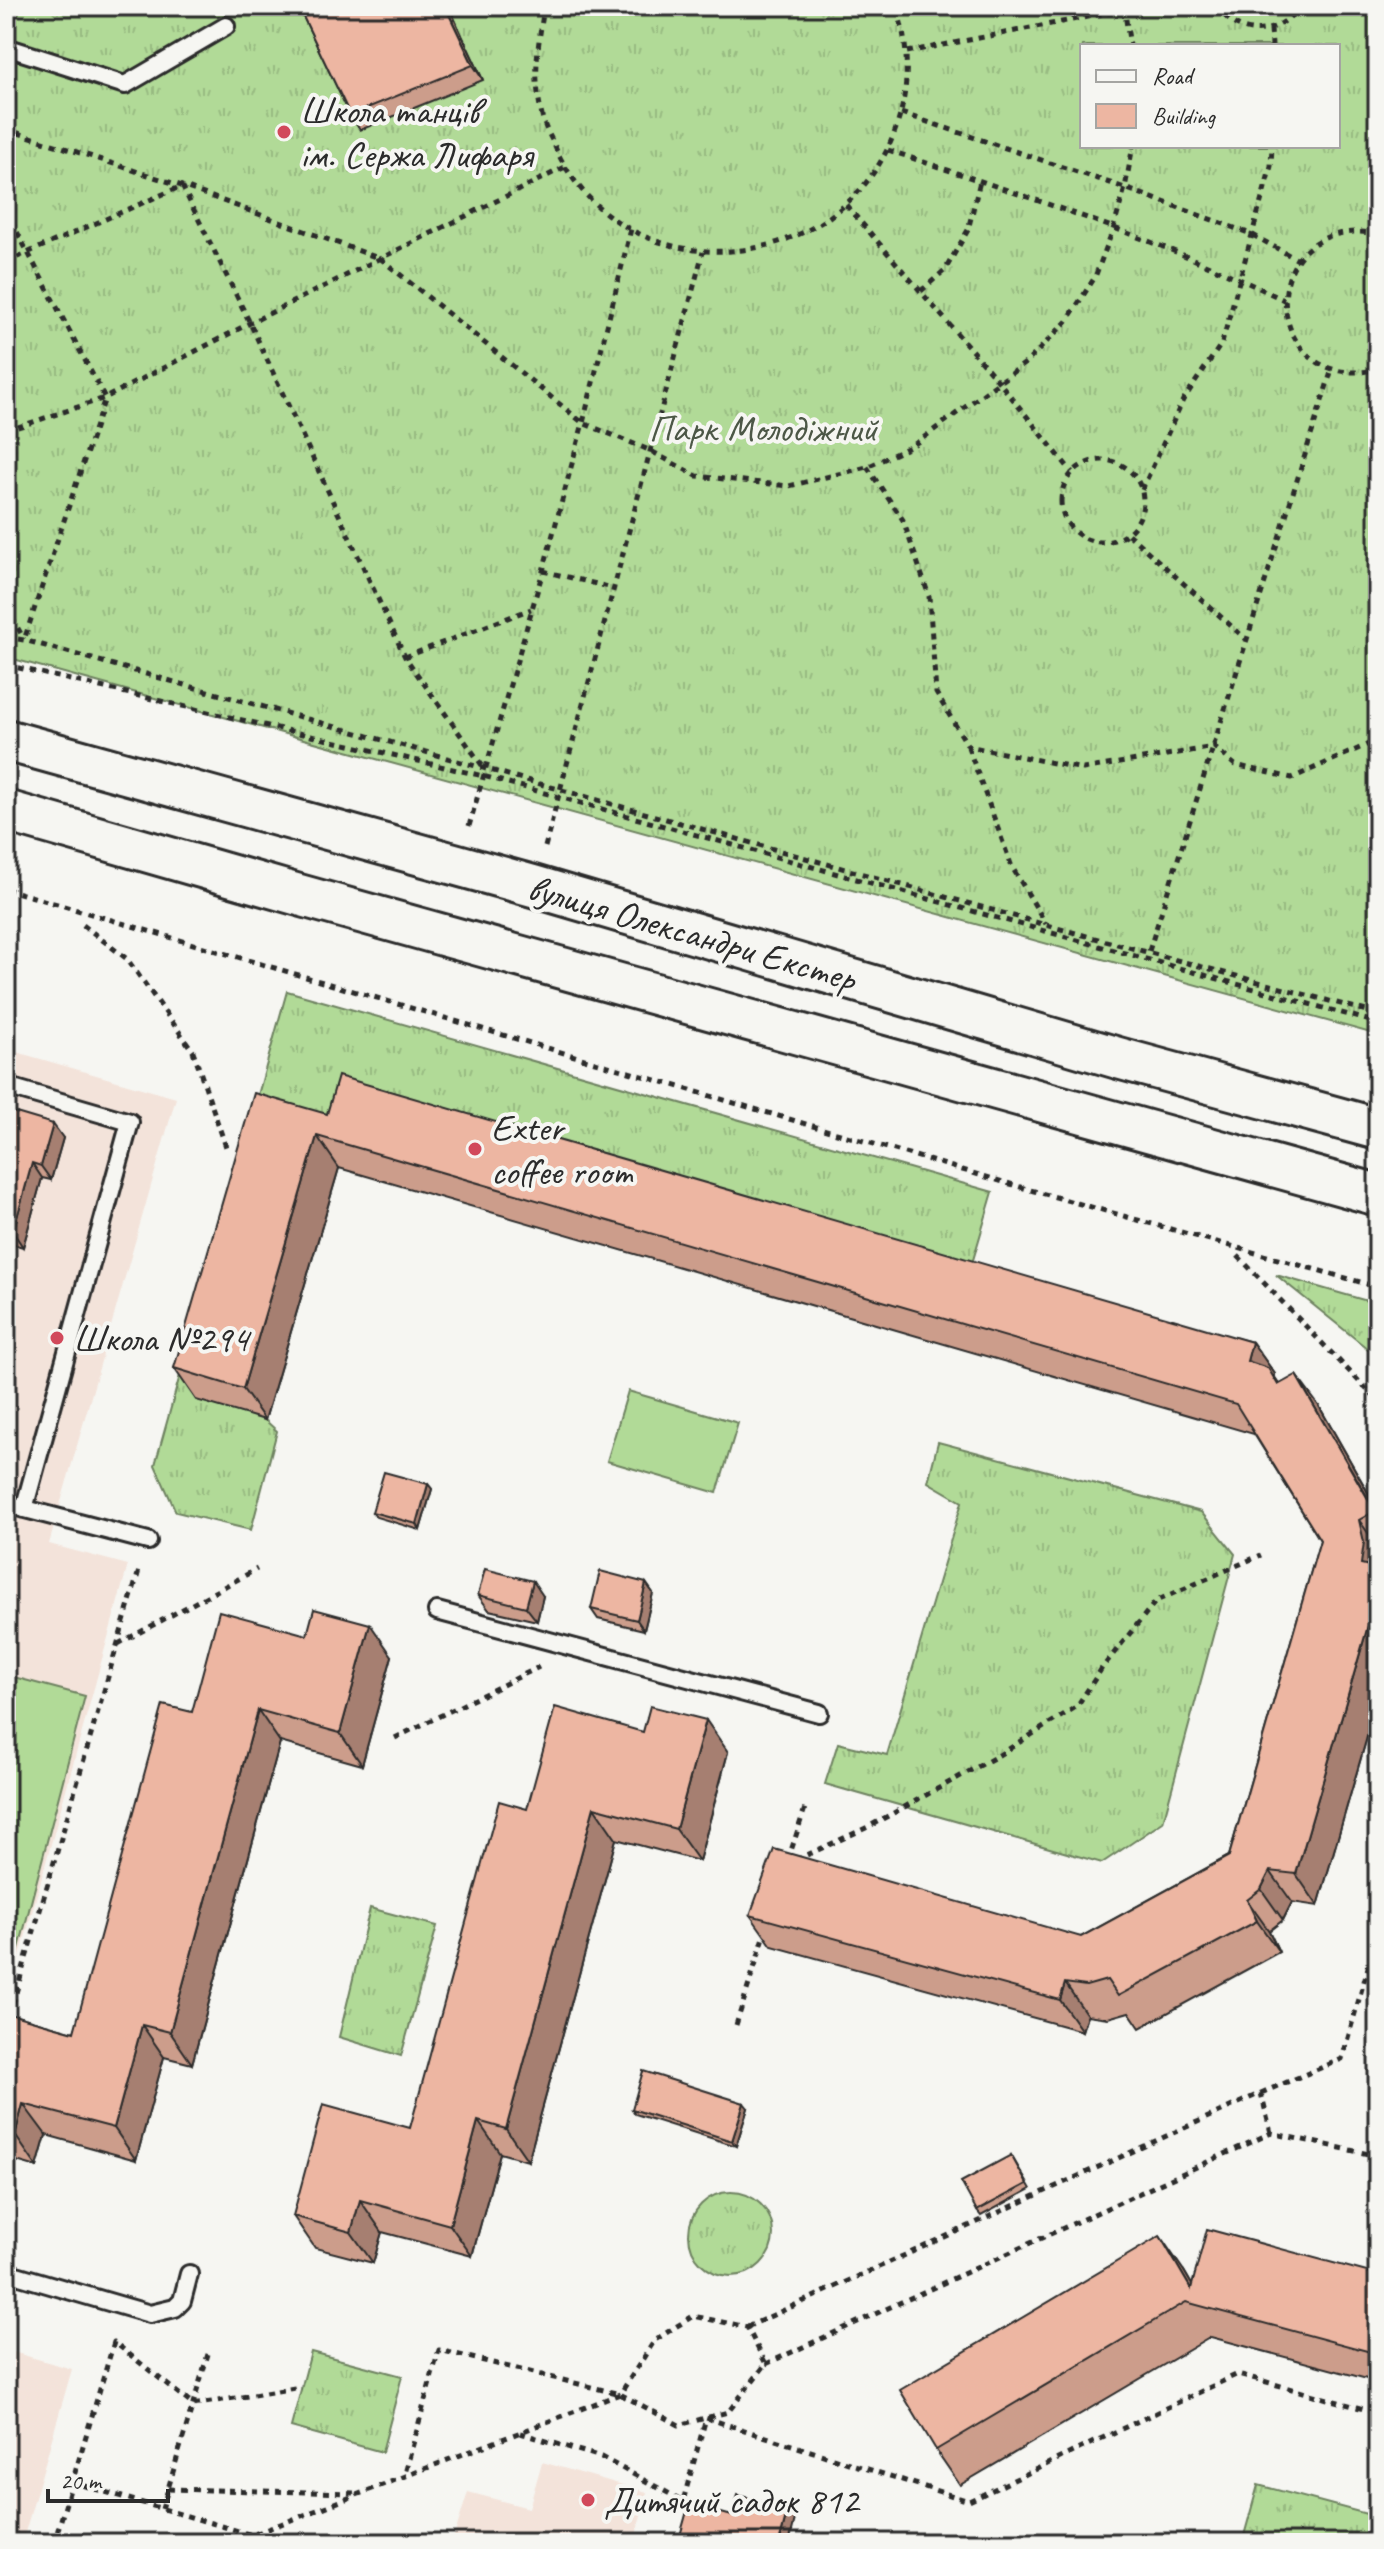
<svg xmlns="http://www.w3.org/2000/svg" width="1384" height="2549" font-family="Caveat,sans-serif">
  <defs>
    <pattern id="grass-tufts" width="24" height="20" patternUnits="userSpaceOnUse" patternTransform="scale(2)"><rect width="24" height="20" fill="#b1da97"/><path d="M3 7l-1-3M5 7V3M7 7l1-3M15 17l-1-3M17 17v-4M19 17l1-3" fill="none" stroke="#98bb82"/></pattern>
  </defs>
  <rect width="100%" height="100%" fill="#f6f6f2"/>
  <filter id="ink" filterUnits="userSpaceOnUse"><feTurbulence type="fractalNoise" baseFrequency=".0125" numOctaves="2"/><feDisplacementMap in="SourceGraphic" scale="16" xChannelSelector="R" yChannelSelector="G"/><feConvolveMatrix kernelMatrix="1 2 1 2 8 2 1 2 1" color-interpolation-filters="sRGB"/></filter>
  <g filter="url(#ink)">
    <path fill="#f3e3da" d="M6 1049 176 1098 49 1544 128 1565 6 2007Z
      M6 2350 72 2369 22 2543H6Z
      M542 2462 647 2492 634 2543H452L468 2492 529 2508Z"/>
    <path fill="url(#grass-tufts)" stroke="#6e8261" stroke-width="2" fill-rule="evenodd" d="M6 6H1378V1035L6 657ZM1082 46H1338V146H1082Z
      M287 991 993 1192 968 1277 361 1107 196 1399 265 1420 277 1431 251 1530 176 1512 155 1465Z
      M1276 1275 1378 1304V1357Z
      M938 1442 1201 1512 1235 1554 1163 1822 1102 1863 825 1784 838 1743 887 1755 962 1502 928 1482Z
      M370 1908 437 1926 401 2056 339 2037Z
      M689 2234a42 42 0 1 1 84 0a42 42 0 1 1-84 0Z
      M311 2352 402 2376 382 2452 291 2427Z
      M1258 2485 1378 2517V2543H1242Z"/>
    <path fill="#b1da97" stroke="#6e8261" stroke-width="2" d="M628 1391 738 1423 717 1493 607 1461Z
      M6 1675 85 1696 6 1998Z"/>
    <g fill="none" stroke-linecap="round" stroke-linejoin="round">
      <defs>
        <path id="service" d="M6 47 125 85 226 26
          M6 1086 130 1122 24 1509
          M6 1504 148 1541
          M437 1611 819 1713
          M6 2272 150 2314 175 2308 182 2301 189 2274"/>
        <path id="tertiary" d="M6 740 533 886 1118 1058 1378 1129
          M6 811 299 895 1378 1195"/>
      </defs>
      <use href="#service" stroke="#2b2b2b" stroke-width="22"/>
      <use href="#tertiary" stroke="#2b2b2b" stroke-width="46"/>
      <path stroke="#2b2b2b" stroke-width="5" stroke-dasharray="6 6" stroke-linecap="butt" d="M547 6 543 14C537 52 533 77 542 116 544 127 552 139 556 149 624 296 841 280 895 131 910 90 910 47 896 6
        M1218 6C1237 40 1279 37 1299 6
        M1124 7 1130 46
        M1271 29 1272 46
        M907 52 1144 6
        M901 113 1125 188 1251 234 1298 260
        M6 129 182 186 381 259 583 423 649 450 697 476 789 486 867 467 912 446 1028 361 1067 321 1095 277 1114 227 1125 188 1133 146
        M888 150C1022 195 1157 238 1284 300
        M846 205 999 382 1072 472
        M6 211 105 398 24 640
        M1378 234C1249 211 1260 398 1378 369
        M6 262 182 186 250 323 405 657 484 768
        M921 291 945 270 968 230 980 181
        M6 431 105 398 250 323 565 167
        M1061 501a41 41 0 1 1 82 0a41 41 0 1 1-82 0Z
        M867 467 903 520 929 596 936 693 968 746 1083 769 1214 747 1235 765 1292 778 1378 740
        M1142 490 1183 400 1222 343 1271 166 1272 146
        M1128 534 1247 640
        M543 571 613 588
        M6 607 24 639
        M6 637 24 640 1046 925 1378 1014
        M405 657 531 609
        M6 665 483 776 1378 1023
        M968 747 1012 867 1046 924
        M469 826 543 571 583 423 631 229
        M545 847 703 252
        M6 889 1034 1191 1378 1287
        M83 925 127 959 193 1051 226 1147
        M1149 951 1332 369
        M1238 1256 1378 1401
        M118 1644 257 1569
        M395 1738 539 1667
        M788 1860 805 1808
        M796 1860 868 1827 999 1755 1065 1714 1077 1706 1102 1668 1156 1601 1261 1555
        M736 2025 766 1931
        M6 2027 140 1567
        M1261 2093 1342 2059 1378 1932
        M747 2327 1261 2093 1271 2133
        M766 2364 1271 2133 1378 2156
        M520 2433 601 2457 683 2501 706 2418 969 2501 1238 2374 1378 2413
        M71 2482 252 2535
        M168 2489 359 2493
        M162 2509 208 2354
        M54 2543 114 2342 193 2405 301 2387
        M250 2543 252 2535 620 2394 655 2340 693 2316 747 2327 766 2364 728 2412 679 2425 620 2394 439 2350 404 2477"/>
      <use href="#service" stroke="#f6f6f2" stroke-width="16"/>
      <use href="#tertiary" stroke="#f6f6f2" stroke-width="40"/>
    </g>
    <path fill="#cc9d8b" stroke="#2b2b2b" stroke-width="2" d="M298 6H449L459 29 483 80 360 130 350 115Z
      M6 1110 63 1138 51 1180 42 1178 23 1247 6 1242Z
      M327 1114 1252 1342 1275 1374 1274 1376 1279 1384 1319 1406 1378 1510V1699L1318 1906 1292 1902 1283 1920 1269 1931 1279 1952 1140 2028 1129 2012 1108 2018 1087 2015 1082 2031 772 1946 750 1915 1081 1937 1229 1856 1320 1540 1254 1434 339 1168 265 1420 196 1400 174 1368Z
      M428 1484 432 1489 420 1530 376 1517 372 1512Z
      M646 1583 653 1593 644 1630 598 1619 591 1609Z
      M478 1595 543 1596 537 1621 489 1610Z
      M307 1635 392 1656 362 1765 280 1742 192 2064 164 2057 136 2160 46 2135 37 2167 6 2158V2013L74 2032 192 1712Z
      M643 1732 728 1752 699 1861 616 1839 528 2161 500 2153 472 2256 382 2232 373 2263 315 2248 293 2216 410 2128 527 1809Z
      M748 2108 736 2146 635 2114 632 2109Z
      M1011 2155 1031 2189 981 2216 977 2211Z
      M1184 2271 1192 2285 1378 2275V2382L1211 2337 960 2485 936 2450Z"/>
    <path fill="#a67f71" stroke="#2b2b2b" stroke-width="2" d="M445 6H449L459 29 483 80 473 65Z
      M53 1124 63 1138 51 1180 41 1166Z
      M317 1136 339 1168 265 1420 243 1389Z
      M32 1163 42 1178 23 1247 13 1232Z
      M1252 1342 1275 1374 1274 1376 1290 1399 1247 1361Z
      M1296 1375 1319 1406 1378 1510V1515Z
      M428 1484 432 1489 420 1530 417 1524Z
      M1359 1520 1378 1547V1589L1361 1564Z
      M533 1581 543 1596 537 1621 526 1607Z
      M646 1583 653 1593 644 1630 637 1620Z
      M1378 1591V1699L1318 1906 1296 1874Z
      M370 1624 392 1656 362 1765 340 1733Z
      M258 1710 280 1742 192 2064 170 2032Z
      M706 1720 728 1752 699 1861 676 1829Z
      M594 1807 616 1839 528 2161 506 2129Z
      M1270 1871 1292 1902 1283 1920 1261 1889Z
      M1247 1900 1269 1931 1279 1952 1257 1921Z
      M1065 1983 1087 2015 1082 2031 1060 2000Z
      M142 2025 164 2057 136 2160 114 2128Z
      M744 2103 748 2108 736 2146 732 2141Z
      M23 2104 46 2135 37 2167 15 2135Z
      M478 2121 500 2153 472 2256 450 2225Z
      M360 2200 382 2232 373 2263 351 2232Z
      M1160 2236 1184 2271 1205 2307 1191 2289Z
      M788 2509 795 2519 789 2543H779Z"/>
    <path fill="#edb6a2" stroke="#2b2b2b" stroke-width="2" d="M298 6H445L473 65 350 115Z
      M338 1076 1252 1342 1247 1361 1268 1368 1278 1385 1296 1375 1375 1511 1359 1520 1364 1542 1361 1564 1378 1568V1591L1296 1874 1270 1871 1261 1889 1247 1900 1257 1921 1118 1996 1107 1980 1086 1986 1065 1983 1060 2000 750 1915 774 1849 1081 1937 1229 1856 1320 1540 1236 1404 317 1136 243 1389 174 1368 254 1093 327 1114Z
      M6 1110 53 1124 41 1166 32 1163 13 1232 6 1231Z
      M384 1472 428 1484 417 1524 372 1512Z
      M485 1569 533 1581 526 1607 478 1595Z
      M600 1571 646 1583 637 1620 591 1609Z
      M314 1609 370 1624 340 1733 258 1710 170 2032 142 2025 114 2128 23 2104 15 2135 6 2133V2013L74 2032 163 1705 192 1712 219 1611 307 1635Z
      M650 1706 706 1720 676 1829 594 1807 506 2129 478 2121 450 2225 360 2200 351 2232 293 2216 323 2104 410 2128 499 1801 527 1809 555 1707 643 1732Z
      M643 2071 744 2103 732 2141 632 2109Z
      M1011 2155 1027 2184 977 2211 961 2182Z
      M1207 2229 1378 2275V2354L1186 2302 936 2450 900 2390 1160 2236 1191 2289Z
      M738 2495 788 2509 779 2543H678L689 2504 732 2516Z"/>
  </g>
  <g fill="#d1495b" stroke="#f6f6f2" stroke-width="3">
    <circle cx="284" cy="132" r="8"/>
    <circle cx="475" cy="1149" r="8"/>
    <circle cx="57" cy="1338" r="8"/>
    <circle cx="588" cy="2500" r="8"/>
  </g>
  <g text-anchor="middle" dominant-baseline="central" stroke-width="8" stroke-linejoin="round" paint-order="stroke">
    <g font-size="38" fill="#2b2b2b" stroke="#f6f6f2" text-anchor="start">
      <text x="300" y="110">Школа танців<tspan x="300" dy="44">ім. Сержа Лифаря</tspan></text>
      <text x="491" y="1127">Exter<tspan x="491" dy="44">coffee room</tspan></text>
      <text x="73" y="1338">Школа №294</text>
      <text x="604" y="2500">Дитячий садок 812</text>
    </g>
    <g font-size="38" fill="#4c5746" stroke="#f6f6f2">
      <text x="763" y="428">Парк Молодіжний</text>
    </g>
    <g font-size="38" fill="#2b2b2b" stroke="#f6f6f2">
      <text transform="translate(692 933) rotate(16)">вулиця Олександри Екстер</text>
    </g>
  </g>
  <rect width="1384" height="2549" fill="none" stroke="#f6f6f2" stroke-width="32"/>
  <rect x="16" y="16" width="1352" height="2517" fill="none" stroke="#2b2b2b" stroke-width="3" filter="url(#ink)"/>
  <rect x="1080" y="44" width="260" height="104" fill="#f6f6f2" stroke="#a5a5a2" stroke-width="2"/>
  <rect x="1096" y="70" width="40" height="12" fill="#f6f6f2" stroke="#a5a5a2" stroke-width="2"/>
  <text x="1152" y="84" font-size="24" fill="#2b2b2b">Road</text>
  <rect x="1096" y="104" width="40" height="24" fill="#edb6a2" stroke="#a5a5a2" stroke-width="2"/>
  <text x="1152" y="124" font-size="24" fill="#2b2b2b">Building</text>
  <path d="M48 2489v12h120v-12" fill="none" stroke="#2b2b2b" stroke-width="4"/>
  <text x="60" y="2489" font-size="24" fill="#2b2b2b" stroke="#f6f6f2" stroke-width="6" paint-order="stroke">20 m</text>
</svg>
